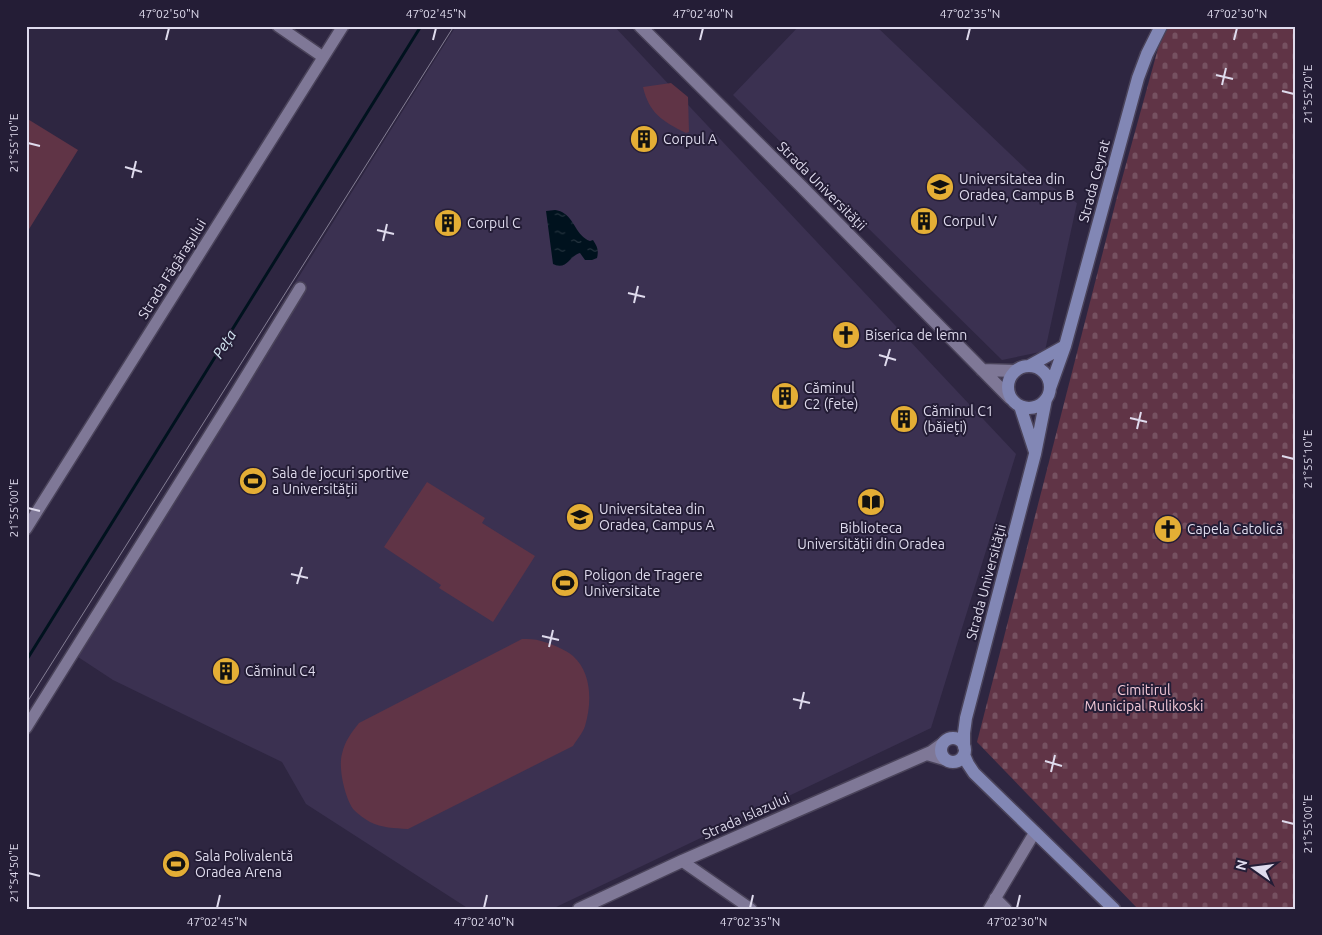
<svg xmlns="http://www.w3.org/2000/svg" width="1322" height="935" font-family="Ubuntu,sans-serif">
  <defs>
    <pattern id="cemetery-stones" width="16" height="16" patternUnits="userSpaceOnUse" patternTransform="scale(1.25)"><rect width="16" height="16" fill="#603446"/><path d="M2 7V4a2 2 0 0 1 4 0v3zM10 15v-3a2 2 0 0 1 4 0v3z" fill="#765161"/></pattern>
    <pattern id="water-ripples" width="26" height="14" patternUnits="userSpaceOnUse" patternTransform="scale(1.25)"><rect width="26" height="14" fill="#00121e"/><path d="M2 4q2-2 4 0t4 0M15 11q2-2 4 0t4 0" fill="none" stroke="#25343f"/></pattern>
  </defs>
  <rect width="100%" height="100%" fill="#2e2641"/>
  <path fill="#3b3151" d="M456 26H614L1016 454 931 728 552 909H469L306 804 282 762 113 680 75 655 301 299 290 291Z
    M799 26H876L1029 172 1077 203 1045 351 1002 360 733 95Z"/>
  <path fill="#603446" d="M671 83 688 97 689 132 686 133C662 121 649 113 643 87Z
    M26 118 78 150 26 234Z
    M427 482 485 518 482 523 535 556 493 622 439 588 441 585 384 547Z
    M522 639C528 639 535 639 541 641 549 643 567 650 573 656 592 673 592 703 585 726 583 733 577 739 573 746L408 829C394 828 382 828 370 822 365 819 358 814 354 810 345 799 338 767 342 754 345 741 351 733 359 723Z"/>
  <path fill="url(#cemetery-stones)" d="M1167 26H1296V909H1138L977 742 1117 197 1162 34Z"/>
  <path fill="url(#water-ripples)" d="M555 210C557 210 560 211 562 212 575 219 576 236 590 241L593 240C597 246 599 250 597 258L592 260H585L580 253C569 256 567 271 553 264L546 211Z"/>
  <g fill="none" stroke-linecap="round" stroke-linejoin="round">
    <path stroke="#00121e" stroke-width="3" d="M26 661 421 26"/>
    <defs>
      <path id="minor" d="M278 26 323 57
        M26 529 343 26
        M26 728 234 396 300 288
        M682 861 751 909
        M995 898 1006 909
        M989 909 1035 832"/>
      <path id="tertiary" d="M640 26 801 186 1010 398
        M982 370 1015 371
        M927 754 944 759
        M579 909 682 861 931 752 942 744"/>
      <path id="secondary" d="M1008 387a21 21 0 1 1 42 0a21 21 0 1 1-42 0Z
        M1029 366 1065 346
        M1050 388 1065 346 1138 78 1147 54 1161 26
        M1020 406 1035 452
        M941 750a12 12 0 1 1 24 0a12 12 0 1 1-24 0Z
        M964 747V733L966 718 1035 454 1046 399
        M964 755 968 764 974 773 1114 909"/>
    </defs>
    <use href="#minor" stroke="#4a435a" stroke-width="14"/>
    <use href="#tertiary" stroke="#4a435a" stroke-width="15"/>
    <use href="#secondary" stroke="#4a435a" stroke-width="15"/>
    <use href="#minor" stroke="#7f7897" stroke-width="11"/>
    <use href="#tertiary" stroke="#7f7897" stroke-width="12"/>
    <use href="#secondary" stroke="#8287b5" stroke-width="12"/>
    <path stroke="#847e94" stroke-width="1" d="M26 704 454 26"/>
  </g>
  <path fill="none" stroke="#dfdbed" stroke-width="2" d="M166 40 169 28M433 40 436 28M700 40 703 28M967 40 970 28M1234 40 1237 28M1216 75 1233 79M1222 85 1226 68M1282 91 1294 94M28 143 40 146M125 167 142 172M132 178 136 161M377 230 394 234M383 241 387 224M628 293 645 297M634 303 638 286M879 355 896 360M885 366 890 349M1130 418 1147 422M1137 429 1141 412M1282 456 1294 459M28 508 40 511M291 574 308 578M297 584 302 567M542 636 559 640M549 647 553 630M793 699 810 703M800 709 804 692M1045 761 1062 766M1051 772 1055 755M1282 821 1294 824M28 873 40 876M217 908 220 895M484 908 487 895M750 908 753 895M1017 908 1020 895"/>
  <defs>
    <symbol id="building-disc" viewBox="-11 -11 22 22"><circle r="9.5" fill="#e4ae35" stroke="#241d36"/><path d="M-4-6H4V6H1V3H-1V6H-4ZM-2.5-4.3h1.7v1.8h-1.7ZM.8-4.3h1.7v1.8H.8ZM-2.5-1h1.7V.8h-1.7ZM.8-1h1.7V.8H.8Z" fill="#111"/></symbol>
    <symbol id="university-disc" viewBox="-11 -11 22 22"><circle r="9.5" fill="#e4ae35" stroke="#241d36"/><path d="M0-5L7-2L0 1L-7-2ZM-4 1L0 2.5L4 1V4Q0 6-4 4Z" fill="#111"/></symbol>
    <symbol id="church-disc" viewBox="-11 -11 22 22"><circle r="9.5" fill="#e4ae35" stroke="#241d36"/><path d="M-1.2-6h2.4v3.5h3.3v2.4h-3.3V6h-2.4V-.1h-3.3v-2.4h3.3Z" fill="#111"/></symbol>
    <symbol id="stadium-disc" viewBox="-11 -11 22 22"><circle r="9.5" fill="#e4ae35" stroke="#241d36"/><path d="M0-5a6.5 5 0 1 0 0 10a6.5 5 0 1 0 0-10ZM-3.5-1.8h7v3.6h-7Z" fill="#111"/></symbol>
    <symbol id="library-disc" viewBox="-11 -11 22 22"><circle r="9.5" fill="#e4ae35" stroke="#241d36"/><path d="M-6-4Q-3-5.5-.7-3.5V5Q-3 3-6 4ZM6-4Q3-5.5 .7-3.5V5Q3 3 6 4Z" fill="#111"/></symbol>
  </defs>
  <g fill-rule="evenodd">
    <use href="#building-disc" x="628" y="123" width="32" height="32"/>
    <use href="#university-disc" x="924" y="171" width="32" height="32"/>
    <use href="#building-disc" x="908" y="205" width="32" height="32"/>
    <use href="#building-disc" x="432" y="207" width="32" height="32"/>
    <use href="#church-disc" x="830" y="319" width="32" height="32"/>
    <use href="#building-disc" x="769" y="380" width="32" height="32"/>
    <use href="#building-disc" x="888" y="403" width="32" height="32"/>
    <use href="#stadium-disc" x="237" y="465" width="32" height="32"/>
    <use href="#library-disc" x="855" y="486" width="32" height="32"/>
    <use href="#university-disc" x="564" y="501" width="32" height="32"/>
    <use href="#church-disc" x="1152" y="513" width="32" height="32"/>
    <use href="#stadium-disc" x="549" y="567" width="32" height="32"/>
    <use href="#building-disc" x="210" y="655" width="32" height="32"/>
    <use href="#stadium-disc" x="160" y="848" width="32" height="32"/>
  </g>
  <g text-anchor="middle" dominant-baseline="central" stroke-width="4" stroke-linejoin="round" paint-order="stroke">
    <g font-size="14" fill="#dfdbed" stroke="#241d36" text-anchor="start">
      <text x="663" y="139">Corpul A</text>
      <text x="959" y="179">Universitatea din<tspan x="959" dy="16">Oradea, Campus B</tspan></text>
      <text x="943" y="221">Corpul V</text>
      <text x="467" y="223">Corpul C</text>
      <text x="865" y="335">Biserica de lemn</text>
      <text x="804" y="388">Căminul<tspan x="804" dy="16">C2 (fete)</tspan></text>
      <text x="923" y="411">Căminul C1<tspan x="923" dy="16">(băieți)</tspan></text>
      <text x="272" y="473">Sala de jocuri sportive<tspan x="272" dy="16">a Universității</tspan></text>
      <text x="599" y="509">Universitatea din<tspan x="599" dy="16">Oradea, Campus A</tspan></text>
      <text x="871" y="528" text-anchor="middle">Biblioteca<tspan x="871" dy="16">Universității din Oradea</tspan></text>
      <text x="1187" y="529">Capela Catolică</text>
      <text x="584" y="575">Poligon de Tragere<tspan x="584" dy="16">Universitate</tspan></text>
      <text x="245" y="671">Căminul C4</text>
      <text x="195" y="856">Sala Polivalentă<tspan x="195" dy="16">Oradea Arena</tspan></text>
    </g>
    <g font-size="14" fill="#dfdbed" stroke="#241d36">
      <text transform="translate(1094 181) rotate(-75)">Strada Ceyrat</text>
      <text transform="translate(822 186) rotate(45)">Strada Universității</text>
      <text transform="translate(172 269) rotate(-58)">Strada Făgărașului</text>
      <text transform="translate(986 582) rotate(-75)">Strada Universității</text>
      <text transform="translate(746 816) rotate(-24)">Strada Islazului</text>
    </g>
    <g font-size="14" fill="#f3c9d8" stroke="#241d36">
      <text x="1144" y="690">Cimitirul<tspan x="1144" dy="16">Municipal Rulikoski</tspan></text>
    </g>
    <g font-size="15" font-style="italic" fill="#d3e5f1" stroke="#241d36">
      <text transform="translate(224 344) rotate(-58)">Peța</text>
    </g>
  </g>
  <rect width="1322" height="935" fill="none" stroke="#241d36" stroke-width="55"/>
  <g transform="translate(1254 868) rotate(284)" stroke="#241d36" stroke-width="4" paint-order="stroke">
  <path d="M0-4L9 19L0 12L-9 19Z" fill="#dfdbed"/>
  <text y="-8" font-size="14" font-weight="bold" text-anchor="middle" fill="#dfdbed">N</text>
  </g>
  <rect x="28" y="28" width="1266" height="880" fill="none" stroke="#dfdbed" stroke-width="2"/>
  <g font-size="12" text-anchor="middle" fill="#dfdbed">
    <text x="169" y="18">47°02'50"N</text>
    <text x="436" y="18">47°02'45"N</text>
    <text x="703" y="18">47°02'40"N</text>
    <text x="970" y="18">47°02'35"N</text>
    <text x="1237" y="18">47°02'30"N</text>
    <text transform="translate(1308 94) rotate(-90)" y="4">21°55'20"E</text>
    <text transform="translate(14 143) rotate(-90)" y="4">21°55'10"E</text>
    <text transform="translate(1308 459) rotate(-90)" y="4">21°55'10"E</text>
    <text transform="translate(14 508) rotate(-90)" y="4">21°55'00"E</text>
    <text transform="translate(1308 824) rotate(-90)" y="4">21°55'00"E</text>
    <text transform="translate(14 873) rotate(-90)" y="4">21°54'50"E</text>
    <text x="217" y="926">47°02'45"N</text>
    <text x="484" y="926">47°02'40"N</text>
    <text x="750" y="926">47°02'35"N</text>
    <text x="1017" y="926">47°02'30"N</text>
  </g>
</svg>
